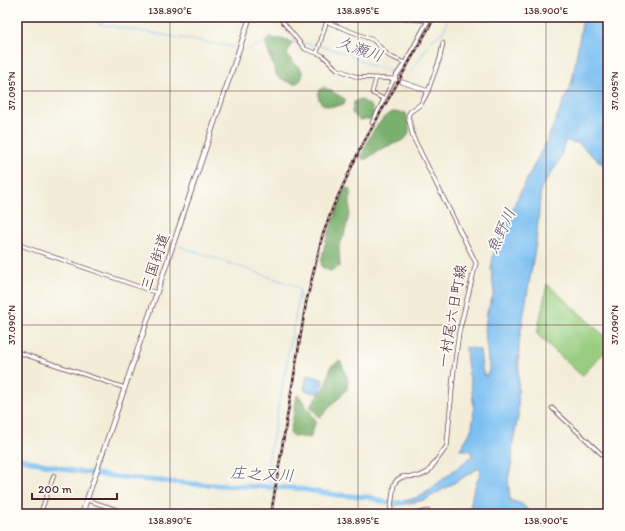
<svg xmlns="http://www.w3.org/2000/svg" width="625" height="531" font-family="Itim,'Klee One',sans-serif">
  <rect width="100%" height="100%" fill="#fdfcf7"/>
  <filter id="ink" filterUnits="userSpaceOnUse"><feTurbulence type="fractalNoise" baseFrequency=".025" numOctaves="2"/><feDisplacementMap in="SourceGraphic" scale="8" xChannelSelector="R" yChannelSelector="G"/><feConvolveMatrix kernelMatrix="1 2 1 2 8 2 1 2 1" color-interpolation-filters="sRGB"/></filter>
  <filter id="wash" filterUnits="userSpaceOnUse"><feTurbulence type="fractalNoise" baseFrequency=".012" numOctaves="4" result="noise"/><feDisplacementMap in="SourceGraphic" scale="16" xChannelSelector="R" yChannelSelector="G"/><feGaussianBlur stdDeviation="0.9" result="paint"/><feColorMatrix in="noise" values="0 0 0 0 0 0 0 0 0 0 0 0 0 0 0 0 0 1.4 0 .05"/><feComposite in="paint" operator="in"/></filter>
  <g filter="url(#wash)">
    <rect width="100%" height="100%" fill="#f3edd8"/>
    <path fill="#98cd7f" stroke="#717655" d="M547 284 608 339V348L582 376 537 334Z"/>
    <path fill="#7ab06e" stroke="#62684c" d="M269 38 289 40 292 43 287 54C290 60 296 63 300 68 306 75 300 85 292 83 287 82 281 79 277 76L266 46V41Z
      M324 87 345 99V103C333 110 314 107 319 90Z
      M360 99 371 106 374 113 371 119 359 120 352 113 354 102Z
      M393 112 406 113C415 144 403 138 382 149 376 152 371 156 366 159H362L361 156C367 141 378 118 393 112Z
      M347 188 350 189V211L344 236 339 246 340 266 330 271 322 267 321 262 325 244 344 189Z
      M339 361 341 362 348 380 347 389 320 418 310 406 325 387 331 366Z
      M297 395 300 397 316 421 310 438 293 436 290 433Z"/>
    <path fill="#7cbff2" stroke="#636f8e" d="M583 17H608V166L601 163 578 143 565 141 560 160 541 188 536 243 519 342 518 417 513 441 512 461 508 479 510 500 522 504 532 514H469L473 492 481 471 479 468 425 500 394 506 397 501 409 500 423 495 472 456 471 451 460 449C464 442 470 435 472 427 478 400 466 374 466 347L480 350 482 369 486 377 489 370 485 330 487 312 494 293 491 269 493 255 516 201 547 140 572 82Z
      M307 375 323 379 320 394 304 390Z"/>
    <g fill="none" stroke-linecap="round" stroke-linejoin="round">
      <path stroke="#7cbff2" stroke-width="1" d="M98 24 234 47
        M303 43 317 45
        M320 46 345 53 370 65 395 72
        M248 49 272 40 297 42
        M411 72 432 40 444 31 448 17
        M179 246 293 285 297 287 300 291 265 479 271 482 272 487"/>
      <path stroke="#7cbff2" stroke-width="5" d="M17 458 69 470 117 477 193 484 294 488 337 495 369 497 385 502 402 503"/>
    </g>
  </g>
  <g filter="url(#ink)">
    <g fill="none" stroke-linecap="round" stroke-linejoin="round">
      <defs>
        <path id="minor" d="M279 17 305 49 322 55 337 69 357 77 394 79 372 123
          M397 17 428 21
          M327 22 373 40 389 56 405 63
          M317 53 328 17
          M376 78 372 93 384 99
          M428 91 440 58 443 43
          M17 244 157 293
          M17 352 125 388
          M552 408 608 460
          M87 500 130 514
          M40 514 54 475
          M414 514 428 511"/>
        <path id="major" d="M396 80 394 79 405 63 430 17
          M390 514 394 484 397 480 402 477 420 476 428 472 447 446 453 377 459 332 476 263 413 137 408 116 410 112 421 104 428 91 402 82"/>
        <path id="highway" d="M82 514 250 17"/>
      </defs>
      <use href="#minor" stroke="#633e45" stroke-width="4.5"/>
      <use href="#major" stroke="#633e45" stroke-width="5"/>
      <use href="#highway" stroke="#633e45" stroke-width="5.5"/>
      <use href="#minor" stroke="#fff" stroke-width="3"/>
      <use href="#major" stroke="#fff" stroke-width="3.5"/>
      <use href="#highway" stroke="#fff" stroke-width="4"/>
      <defs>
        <path id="rail" d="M271 514 306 303 322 237 333 207 360 149 435 17"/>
      </defs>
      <use href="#rail" stroke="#4a1f2b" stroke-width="2.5"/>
      <use href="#rail" stroke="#fdfcf7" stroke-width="1" stroke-dasharray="3" stroke-linecap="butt"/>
    </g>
  </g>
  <path fill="none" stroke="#4a1f2b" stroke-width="1" stroke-opacity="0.45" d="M170 17V514M358 17V514M546 17V514M17 91H608M17 325H608"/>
  <g text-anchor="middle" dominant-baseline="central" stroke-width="3.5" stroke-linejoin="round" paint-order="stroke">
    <g font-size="15" fill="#4a1f2b" stroke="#fdfcf7">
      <text transform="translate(155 262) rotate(-71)">三国街道</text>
      <text transform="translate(452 316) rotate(-80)">一村尾六日町線</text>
    </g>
    <g font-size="16" font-style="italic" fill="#5c5771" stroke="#fdfcf7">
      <text transform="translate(360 49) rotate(19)">久瀬川</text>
      <text transform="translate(501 231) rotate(-65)">魚野川</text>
      <text transform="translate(262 474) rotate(3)">庄之又川</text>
    </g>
  </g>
  <rect width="625" height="531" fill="none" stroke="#fdfcf7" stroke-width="44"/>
  <path d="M32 493v6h85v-6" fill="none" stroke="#4a1f2b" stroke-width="2"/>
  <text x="38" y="493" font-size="12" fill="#4a1f2b" stroke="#fdfcf7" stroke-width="3" paint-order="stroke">200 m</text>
  <rect x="22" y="22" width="581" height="487" fill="none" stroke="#4a1f2b" stroke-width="1.5"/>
  <g font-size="10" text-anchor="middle" fill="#4a1f2b">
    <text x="170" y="14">138.890°E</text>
    <text x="358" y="14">138.895°E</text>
    <text x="546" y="14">138.900°E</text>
    <text transform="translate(11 91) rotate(-90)" y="4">37.095°N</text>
    <text transform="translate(614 91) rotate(-90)" y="4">37.095°N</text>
    <text transform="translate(11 325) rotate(-90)" y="4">37.090°N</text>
    <text transform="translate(614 325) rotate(-90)" y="4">37.090°N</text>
    <text x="170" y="524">138.890°E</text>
    <text x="358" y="524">138.895°E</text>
    <text x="546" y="524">138.900°E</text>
  </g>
</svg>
